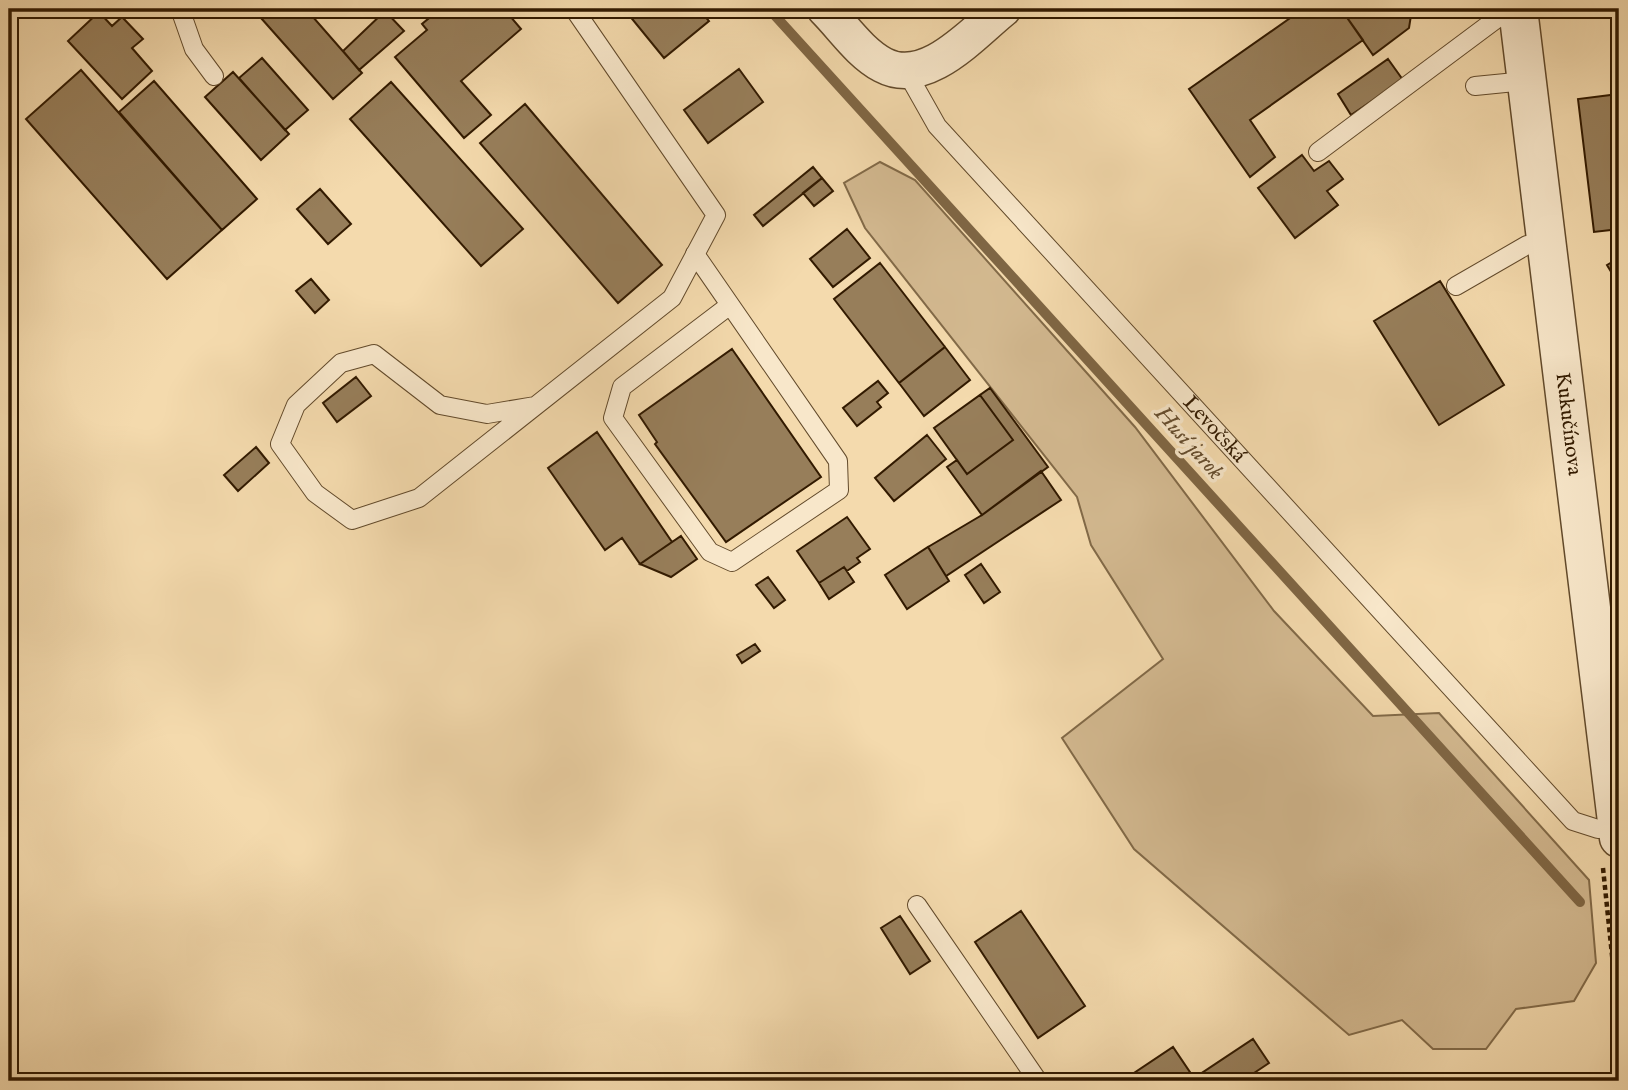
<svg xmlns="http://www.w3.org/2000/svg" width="1628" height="1090" font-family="'IM FELL English',serif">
  <rect width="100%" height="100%" fill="#f4daad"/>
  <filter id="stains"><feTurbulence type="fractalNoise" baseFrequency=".00286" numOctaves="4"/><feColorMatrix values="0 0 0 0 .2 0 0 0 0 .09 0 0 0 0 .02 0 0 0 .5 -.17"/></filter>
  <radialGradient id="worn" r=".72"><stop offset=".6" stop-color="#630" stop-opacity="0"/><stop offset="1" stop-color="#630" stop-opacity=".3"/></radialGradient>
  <path fill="#d3b990" stroke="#826a48" stroke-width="2" d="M880 162 915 180 1135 427 1274 611 1373 716 1439 713 1589 880 1596 963 1574 1001 1516 1009 1486 1049H1433L1402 1020 1349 1035 1134 849 1062 738 1163 659 1091 545 1077 497 865 228 844 183Z"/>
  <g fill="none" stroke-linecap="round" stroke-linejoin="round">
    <path stroke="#7f6644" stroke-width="10" d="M769 9 1580 902"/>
  </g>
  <path fill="#977e5a" stroke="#321a00" stroke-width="2" d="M253 9H306L362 73 333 99Z
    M440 9H504L521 29 461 81 491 115 464 138 395 57 427 30 422 24Z
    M624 9H699L709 21 664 58Z
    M1303 9H1341L1363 40 1250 120 1275 157 1250 177 1189 89Z
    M1341 9H1412L1409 28 1373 55Z
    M385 11 404 31 359 70 343 51Z
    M99 12 112 26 122 17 143 39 132 48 152 71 122 99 68 41Z
    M262 58 308 110 285 130 239 78Z
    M1388 59 1403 80 1351 115 1338 94Z
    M739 69 763 102 708 143 684 110Z
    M81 70 222 230 167 279 26 119Z
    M233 72 289 134 261 160 205 97Z
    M154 81 257 199 222 230 119 112Z
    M391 82 523 229 481 266 350 119Z
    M1619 94V229L1594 232 1578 99Z
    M525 104 662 265 618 303 480 143Z
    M1302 155 1314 171 1329 161 1343 179 1327 191 1338 205 1295 238 1258 188Z
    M813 167 822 178 763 226 754 215Z
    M822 178 833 191 814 206 803 193Z
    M320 189 351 224 328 244 297 209Z
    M847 229 870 258 833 287 810 259Z
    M1619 258V285L1607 265Z
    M880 263 945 347 899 383 834 299Z
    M311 279 329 300 315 313 296 291Z
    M1440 281 1504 385 1439 425 1374 321Z
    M945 347 970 380 924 416 899 383Z
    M732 349 821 477 726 542 655 444 657 442 639 415Z
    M356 377 371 396 337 422 323 403Z
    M878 381 888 393 877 402 881 407 857 426 843 408Z
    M990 388 1048 467 982 515 947 467 957 460 967 474 1013 440 980 395Z
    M980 395 1013 440 967 474 934 428Z
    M597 432 672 542 640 564 622 538 605 550 548 468Z
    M927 435 946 459 894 501 875 478Z
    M256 447 269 463 238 491 224 475Z
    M1041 471 1061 500 946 576 928 547 982 515Z
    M847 517 870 549 857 558 860 562 847 571 844 567 819 583 797 551Z
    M681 536 697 559 671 577 640 564Z
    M928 547 949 581 907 609 885 575Z
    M981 564 1000 592 984 603 965 575Z
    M844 567 854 582 829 599 819 583Z
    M768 577 785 600 774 608 756 585Z
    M755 644 760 651 742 663 737 655Z
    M1021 911 1085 1006 1038 1038 975 942Z
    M900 916 930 961 910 974 881 928Z
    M1253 1039 1269 1063 1242 1081H1122L1173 1047 1194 1078Z"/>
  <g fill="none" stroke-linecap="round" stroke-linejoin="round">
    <defs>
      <g id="service">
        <path d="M180 9 194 49 214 76"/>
        <path id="s1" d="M906 71 937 126 1573 821 1598 829 1618 828"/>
        <path d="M1475 86 1526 81"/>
        <path d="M1318 152 1499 17 1518 14"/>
        <path d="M695 254 838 461 839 490 732 562 710 552 613 418 622 387 730 305"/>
        <path d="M1456 286 1527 245 1548 243"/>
        <path d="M535 406 487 414 440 405 374 354 341 363 296 405 280 444 315 493 352 520 419 498 672 298 716 215 574 9"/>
        <path d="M917 905 1038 1081"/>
      </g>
      <path id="minor" d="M825 9C843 27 860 53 883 65 926 88 973 33 1003 9"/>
      <g id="tertiary">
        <path id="s2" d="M1518 9 1619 838"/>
      </g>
    </defs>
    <use href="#service" stroke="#624a2b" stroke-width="20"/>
    <use href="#minor" stroke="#624a2b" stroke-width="38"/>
    <use href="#tertiary" stroke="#624a2b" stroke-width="41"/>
    <path stroke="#321a00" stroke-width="4.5" stroke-dasharray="5 3.5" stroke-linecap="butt" d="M1603 868 1619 1023"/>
    <use href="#service" stroke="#f8e7ca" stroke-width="18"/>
    <use href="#minor" stroke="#f8e7ca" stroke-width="35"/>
    <use href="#tertiary" stroke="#f8e7ca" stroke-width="38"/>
  </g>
  <g text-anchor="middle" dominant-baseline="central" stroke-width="7" stroke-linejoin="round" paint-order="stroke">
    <g font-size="21" fill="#321a00" stroke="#f8e7ca">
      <text stroke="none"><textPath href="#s2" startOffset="418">Kukučínova</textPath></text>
      <text stroke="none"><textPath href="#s1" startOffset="474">Levočská</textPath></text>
    </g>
    <g font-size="23" font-style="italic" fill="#654d2e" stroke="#f8e7ca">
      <text transform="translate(1189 443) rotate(48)">Husí jarok</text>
    </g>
  </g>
  <rect width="1628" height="1090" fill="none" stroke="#f4daad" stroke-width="35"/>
  <rect x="10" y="10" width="1607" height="1069" fill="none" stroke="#321a00" stroke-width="3.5"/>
  <rect x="18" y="18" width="1593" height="1055" fill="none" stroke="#321a00" stroke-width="2"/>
  <rect width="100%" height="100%" filter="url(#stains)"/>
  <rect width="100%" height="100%" fill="url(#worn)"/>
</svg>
